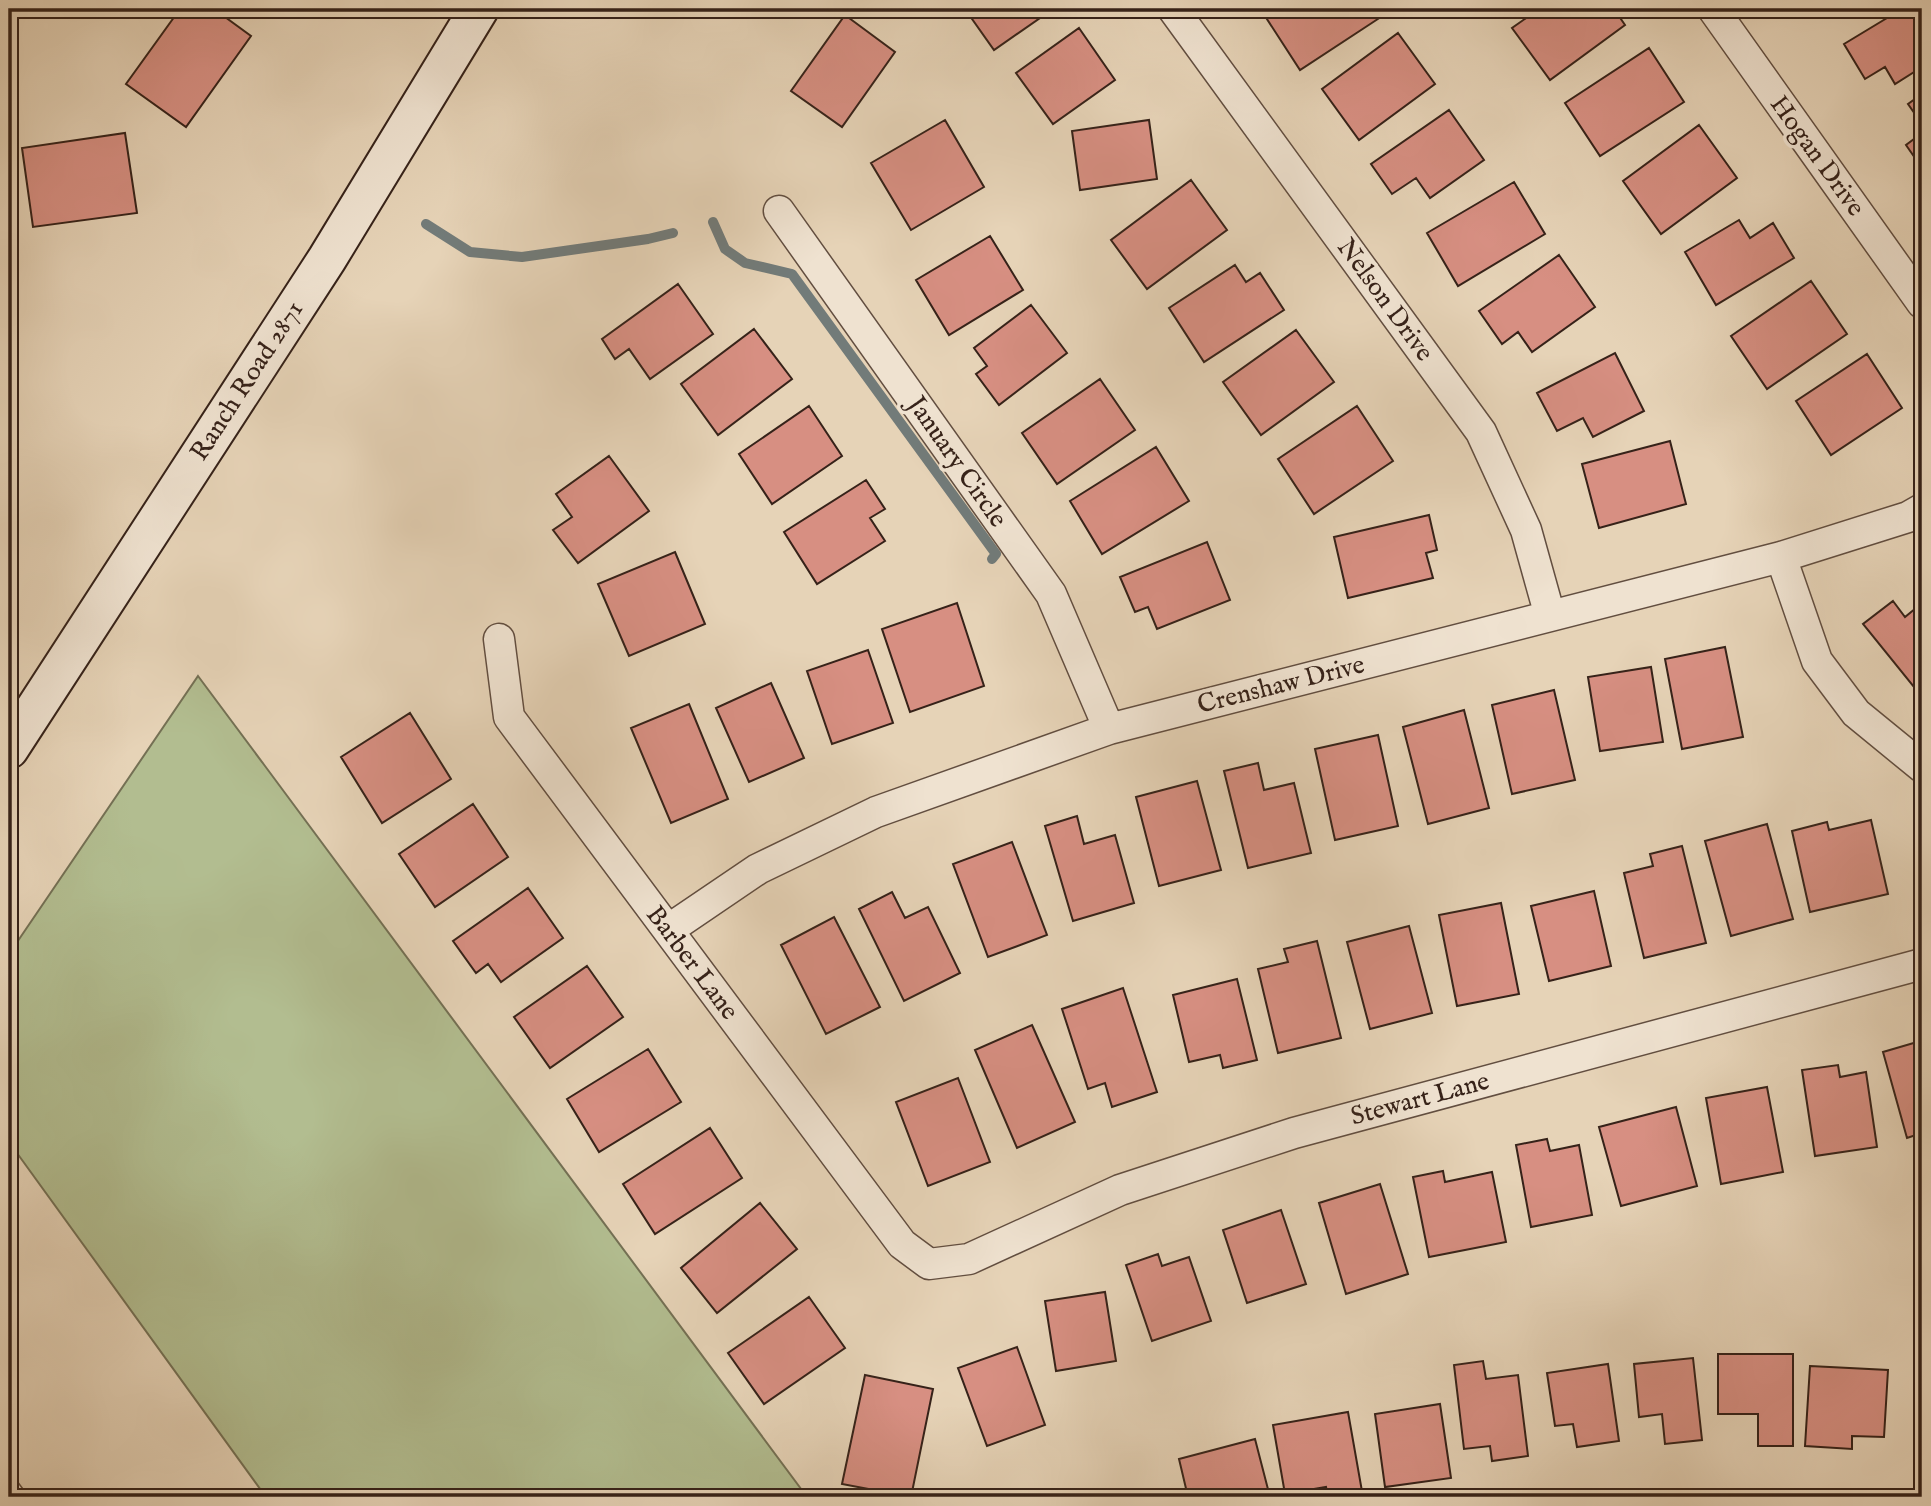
<svg xmlns="http://www.w3.org/2000/svg" width="1931" height="1506" font-family="'IM FELL English',serif">
  <rect width="100%" height="100%" fill="#e6d3b7"/>
  <filter id="stains"><feTurbulence type="fractalNoise" baseFrequency=".00286" numOctaves="4"/><feColorMatrix values="0 0 0 0 .2 0 0 0 0 .09 0 0 0 0 .02 0 0 0 .5 -.17"/></filter>
  <radialGradient id="worn" r=".72"><stop offset=".6" stop-color="#630" stop-opacity="0"/><stop offset="1" stop-color="#630" stop-opacity=".3"/></radialGradient>
  <path fill="#b2bd90" stroke="#747054" stroke-width="2" d="M198 676 265 766 807 1497H266L9 1142V954Z"/>
  <g fill="none" stroke-linecap="round" stroke-linejoin="round">
    <path stroke="#727b79" stroke-width="10" d="M713 222 725 249 745 263 792 274 996 554 992 559
      M426 224 470 252 522 257 648 239 673 233"/>
  </g>
  <path fill="#d78f82" stroke="#362219" stroke-width="2" d="M180 9H214L251 36 186 127 126 84Z
    M965 9H1053L994 50Z
    M1276 9H1385L1387 13 1300 70 1265 16Z
    M1539 9H1614L1625 25 1550 80 1512 28Z
    M1902 9H1922V67L1895 84 1885 67 1865 79 1844 44Z
    M845 15 895 52 842 127 791 91Z
    M1079 28 1115 80 1053 124 1016 73Z
    M1398 33 1435 84 1359 140 1322 89Z
    M1649 48 1684 102 1600 156 1565 103Z
    M1922 94V124L1908 104Z
    M1449 110 1484 160 1430 198 1416 178 1392 194 1371 164Z
    M945 120 984 187 911 230 871 163Z
    M1149 120 1157 179 1080 190 1072 131Z
    M1699 125 1737 178 1661 234 1623 181Z
    M125 133 137 213 33 227 22 148Z
    M1922 133V168L1906 145Z
    M1191 180 1227 230 1147 289 1111 240Z
    M1514 182 1545 234 1458 286 1427 233Z
    M1739 220 1750 238 1773 223 1794 258 1716 305 1685 252Z
    M990 236 1023 290 949 335 916 280Z
    M1559 255 1595 307 1532 352 1518 332 1502 344 1479 311Z
    M1235 265 1246 282 1260 273 1284 310 1204 362 1169 308Z
    M1811 281 1847 334 1767 389 1731 336Z
    M678 284 713 334 650 379 629 349 615 359 602 339Z
    M1031 305 1067 353 999 405 976 374 987 366 974 348Z
    M754 329 792 379 718 435 681 384Z
    M1296 330 1334 382 1261 435 1223 382Z
    M1615 353 1644 411 1593 437 1583 418 1557 431 1537 393Z
    M1867 354 1902 408 1831 455 1796 401Z
    M1100 379 1135 430 1057 484 1022 433Z
    M809 406 842 456 772 504 739 454Z
    M1357 406 1393 461 1314 514 1278 459Z
    M1670 441 1686 504 1599 528 1582 464Z
    M1156 447 1189 501 1102 554 1070 501Z
    M609 456 649 511 578 563 553 530 572 517 556 494Z
    M866 480 885 509 870 518 885 541 817 584 784 532Z
    M1429 515 1437 550 1426 553 1433 578 1348 598 1334 537Z
    M1207 542 1230 600 1157 629 1148 607 1135 612 1120 577Z
    M675 552 705 624 629 656 598 584Z
    M1893 601 1905 617 1922 603V697L1863 624Z
    M957 603 984 686 910 712 882 629Z
    M1725 647 1743 737 1682 749 1665 659Z
    M868 650 893 723 832 744 807 671Z
    M1651 667 1663 742 1600 751 1588 677Z
    M771 683 804 758 749 782 716 708Z
    M1554 690 1575 780 1512 794 1492 705Z
    M689 704 728 799 671 823 631 728Z
    M1464 710 1489 808 1428 824 1403 727Z
    M410 713 451 779 382 823 341 757Z
    M1378 735 1398 826 1335 840 1315 749Z
    M1258 763 1264 790 1294 783 1311 853 1248 868 1224 771Z
    M1197 781 1221 870 1159 886 1136 797Z
    M473 804 508 857 435 907 399 854Z
    M1077 816 1084 844 1115 835 1134 903 1073 921 1045 826Z
    M1871 820 1888 894 1810 912 1792 831 1827 822 1829 830Z
    M1767 824 1793 919 1731 936 1705 841Z
    M1012 842 1047 935 988 957 953 864Z
    M1682 846 1706 943 1644 958 1624 873 1653 866 1650 854Z
    M528 888 563 938 501 982 488 964 476 973 453 941Z
    M1594 891 1611 966 1549 981 1531 906Z
    M892 892 905 918 928 907 960 973 904 1001 859 909Z
    M1501 903 1519 994 1457 1006 1439 915Z
    M834 917 880 1007 826 1034 781 945Z
    M1409 926 1432 1013 1370 1029 1347 942Z
    M1317 941 1341 1038 1278 1053 1258 969 1288 962 1284 949Z
    M587 966 623 1017 550 1068 514 1017Z
    M1237 979 1257 1060 1223 1068 1220 1055 1189 1062 1173 995Z
    M1123 988 1157 1092 1112 1107 1105 1083 1088 1089 1062 1009Z
    M1032 1025 1075 1122 1017 1148 975 1050Z
    M1917 1042 1922 1059V1133L1907 1138 1883 1052Z
    M648 1049 681 1102 599 1152 567 1099Z
    M1838 1065 1840 1077 1866 1072 1877 1147 1815 1156 1802 1070Z
    M958 1078 990 1162 928 1186 896 1102Z
    M1767 1087 1783 1172 1721 1184 1706 1098Z
    M1676 1107 1697 1186 1621 1206 1599 1127Z
    M710 1128 742 1178 655 1234 623 1184Z
    M1547 1139 1550 1151 1579 1145 1592 1215 1531 1227 1516 1145Z
    M1443 1171 1445 1182 1492 1172 1506 1242 1429 1257 1413 1177Z
    M1380 1184 1408 1274 1346 1294 1319 1203Z
    M1922 1201V1254L1915 1202Z
    M760 1203 797 1249 717 1313 681 1268Z
    M1281 1210 1306 1284 1247 1303 1223 1230Z
    M1158 1254 1162 1266 1189 1257 1211 1321 1152 1341 1126 1265Z
    M1105 1292 1116 1361 1056 1371 1045 1301Z
    M809 1297 845 1348 764 1404 728 1353Z
    M1017 1347 1045 1425 987 1446 958 1368Z
    M1718 1354H1793V1446H1758V1414H1718Z
    M1693 1358 1702 1440 1665 1444 1662 1414 1639 1417 1634 1364Z
    M1483 1361 1486 1379 1518 1375 1528 1456 1492 1461 1490 1446 1464 1449 1454 1365Z
    M1608 1364 1619 1441 1577 1447 1573 1424 1555 1426 1547 1373Z
    M1810 1366 1888 1370 1884 1437 1852 1436V1449L1805 1446Z
    M865 1375 933 1389 911 1497 842 1484Z
    M1440 1404 1451 1478 1385 1487 1375 1414Z
    M1348 1412 1363 1497H1328L1326 1487 1285 1494 1273 1425Z
    M1255 1439 1270 1497H1188L1179 1459Z"/>
  <g fill="none" stroke-linecap="round" stroke-linejoin="round">
    <defs>
      <path id="lane" d="M9 1485 18 1497"/>
      <path id="street" d="M1173 9 1481 432 1526 530 1550 616
        M1713 9 1922 303
        M779 211 1051 594 1109 729
        M1781 557 1817 661 1856 713 1922 767
        M499 639 509 717 902 1244 929 1264 969 1259 1120 1190 1294 1133 1922 964
        M668 930 758 869 876 812 1109 729 1781 557 1908 517 1922 509"/>
      <path id="secondary" d="M9 749 327 259 479 9"/>
    </defs>
    <use href="#lane" stroke="#624e40" stroke-width="19"/>
    <use href="#street" stroke="#624e40" stroke-width="33"/>
    <use href="#secondary" stroke="#362219" stroke-width="42"/>
    <use href="#lane" stroke="#efe2d0" stroke-width="16"/>
    <use href="#street" stroke="#efe2d0" stroke-width="30"/>
    <use href="#secondary" stroke="#efe2d0" stroke-width="38"/>
  </g>
  <g text-anchor="middle" dominant-baseline="central" stroke-width="7" stroke-linejoin="round" paint-order="stroke">
    <g font-size="26" fill="#362219" stroke="#efe2d0">
      <text transform="translate(1817 156) rotate(54)">Hogan Drive</text>
      <text transform="translate(1385 300) rotate(54)">Nelson Drive</text>
      <text transform="translate(247 381) rotate(-57)">Ranch Road 2871</text>
      <text transform="translate(957 462) rotate(55)">January Circle</text>
      <text transform="translate(1281 685) rotate(-14)">Crenshaw Drive</text>
      <text transform="translate(692 963) rotate(53)">Barber Lane</text>
      <text transform="translate(1420 1099) rotate(-15)">Stewart Lane</text>
    </g>
  </g>
  <rect width="1931" height="1506" fill="none" stroke="#e6d3b7" stroke-width="35"/>
  <rect x="10" y="10" width="1910" height="1485" fill="none" stroke="#362219" stroke-width="3.5"/>
  <rect x="18" y="18" width="1896" height="1471" fill="none" stroke="#362219" stroke-width="2"/>
  <rect width="100%" height="100%" filter="url(#stains)"/>
  <rect width="100%" height="100%" fill="url(#worn)"/>
</svg>
